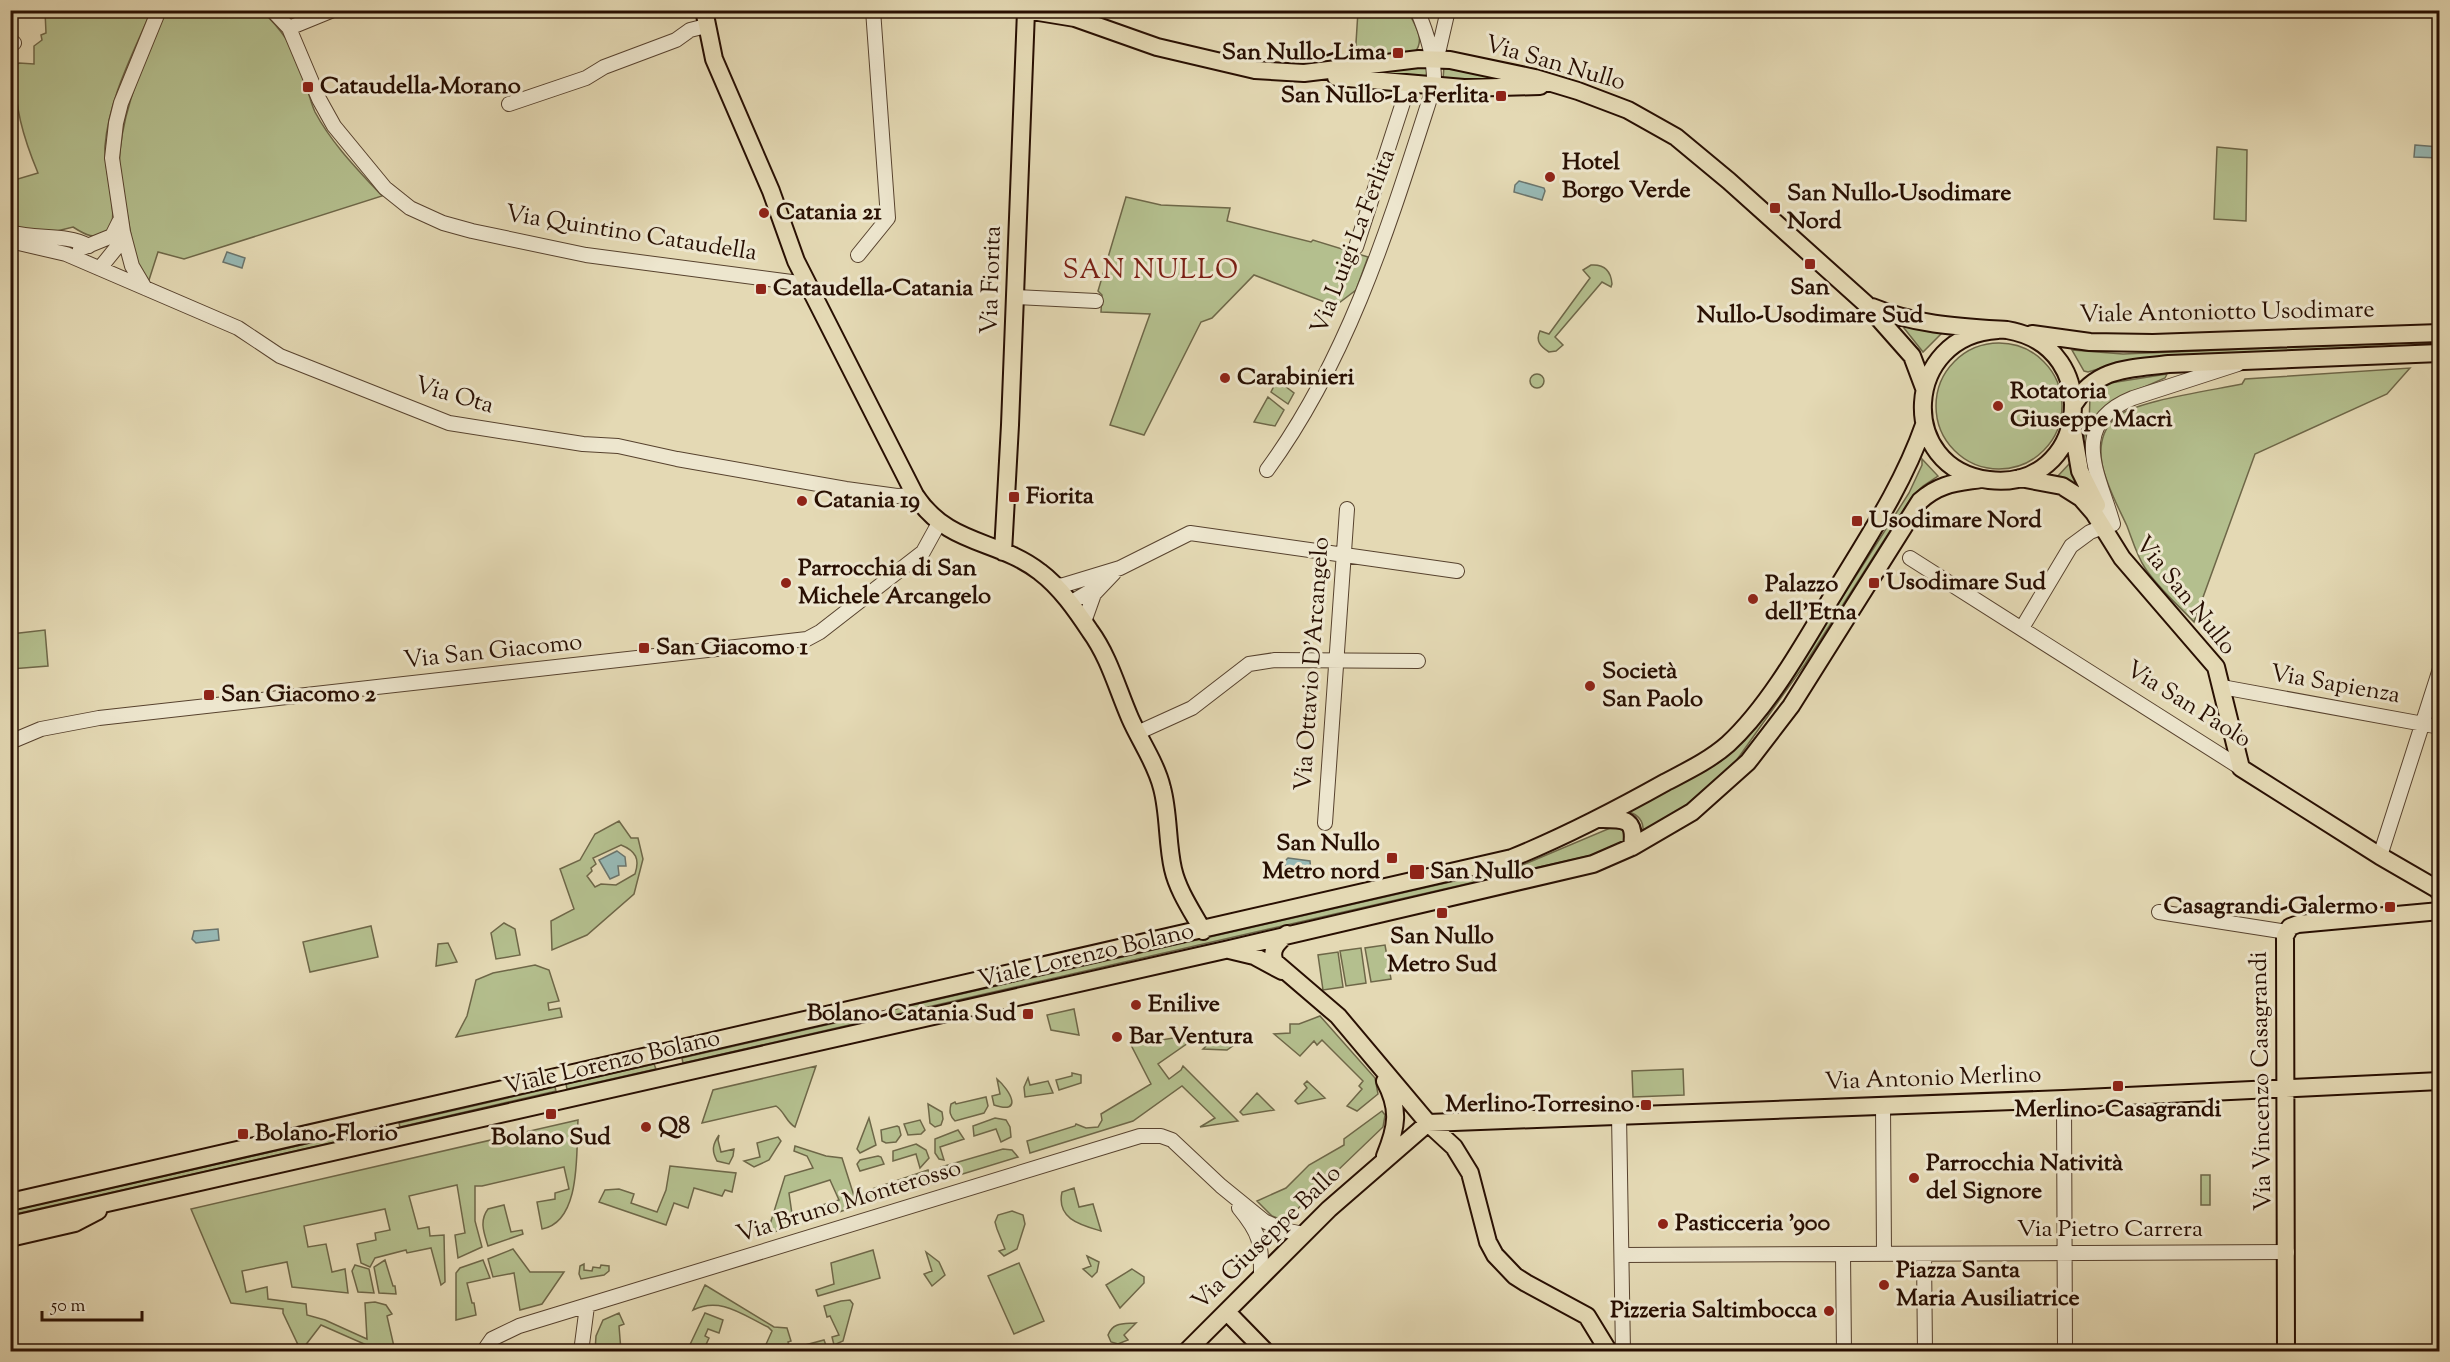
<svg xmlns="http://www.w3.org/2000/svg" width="2450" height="1362" font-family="'Sorts Mill Goudy',serif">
  <rect width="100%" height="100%" fill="#e4d9b4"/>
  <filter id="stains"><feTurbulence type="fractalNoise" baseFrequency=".00333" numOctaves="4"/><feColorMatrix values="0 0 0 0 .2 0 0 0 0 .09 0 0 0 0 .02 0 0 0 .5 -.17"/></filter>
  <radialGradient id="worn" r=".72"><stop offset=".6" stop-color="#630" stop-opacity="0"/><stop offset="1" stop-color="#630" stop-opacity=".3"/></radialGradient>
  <path fill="#b4bf8e" stroke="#6e6748" stroke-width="1.5" fill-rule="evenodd" d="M45 11H151C133 54 109 98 105 146 103 170 120 214 109 232 93 239 87 236 73 227L53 232 11 229V181L38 173C23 137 14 106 15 66L19 63 34 64V46L42 40 41 35 46 33Z
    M165 11H262C279 27 293 46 301 68 306 82 309 99 315 112 332 144 358 170 382 196L184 259 158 252 148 283 135 259 119 167C120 111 145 61 165 11Z
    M1358 11H1408C1414 24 1426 39 1415 52L1355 59Z
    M1428 66 1426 77 1385 73V71Z
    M1444 66 1513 81 1443 80Z
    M2217 147 2247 150 2246 221 2214 219Z
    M1126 197 1161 205 1230 208 1227 221 1311 242 1313 240 1368 257 1356 290 1335 306 1254 275 1212 318 1201 322 1144 435 1110 425 1150 314 1101 312 1102 295 1098 291Z
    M1591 265C1604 264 1611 271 1612 284L1611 287 1602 282 1555 337 1563 345 1556 351 1549 352C1541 347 1535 341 1540 331L1549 334 1590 278 1583 270Z
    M1905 324 1943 332 1923 352 1904 328Z
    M2440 341 2439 345 2115 364 2088 372 2084 371 2072 350 2123 354Z
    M1936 406a63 63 0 1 1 126 0a63 63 0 1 1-126 0Z
    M2410 368 2387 394 2255 454 2194 622C2178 605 2158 588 2145 568 2137 556 2132 539 2127 526 2113 495 2084 449 2114 419 2131 401 2215 390 2242 384L2245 379Z
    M1530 381a7 7 0 1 1 14 0a7 7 0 1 1-14 0Z
    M2167 374 2165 378 2119 398 2087 455 2089 474 2079 450 2089 425 2090 397 2097 388 2104 384Z
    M1277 380 1294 393 1288 404 1271 392Z
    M1268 397 1284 410 1275 426 1254 422Z
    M1922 459 1938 476 1923 486 1911 498 1805 664 1731 768 1685 806 1643 833C1644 822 1639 815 1629 812L1721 761 1736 748 1757 725 1801 662 1909 493 1922 465Z
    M2071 462 2080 488 2056 478Z
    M45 630 48 666 11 669V634Z
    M619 821 631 838H638L643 859 634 894 587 935 552 950 551 921 574 909 560 869 580 860 595 834ZM621 845C636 851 640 859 635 874L616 885 601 884 595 887 587 876 592 871 591 868 596 864 593 858Z
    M1615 826 1621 827 1627 833 1624 844 1601 853 683 1063 682 1058 1520 866Z
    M504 923 515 929 520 955 496 959 491 933Z
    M371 926 378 957 310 972 303 942Z
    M448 943 457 962 436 966 438 944Z
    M1385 945 1391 979 1371 982 1365 948Z
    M1361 948 1366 983 1346 986 1340 951Z
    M1338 952 1343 987 1323 990 1318 955Z
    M535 965 549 970 559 1001 548 1003 549 1010 560 1008 562 1017 456 1037 467 1016 476 980 493 973Z
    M1074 1009 1079 1035 1051 1030 1047 1015Z
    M1320 1016 1375 1078 1378 1094 1357 1111 1347 1106 1362 1089 1359 1086 1363 1081 1322 1040 1317 1045 1314 1041 1300 1056 1274 1034 1290 1033V1024H1299Z
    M1185 1036 1188 1043 1158 1064 1169 1079 1181 1070 1183 1066 1238 1121 1200 1127 1215 1118 1182 1086 1133 1121 1030 1153 1027 1141 1075 1126 1076 1124 1086 1128 1098 1127 1102 1120 1101 1114 1151 1084 1131 1045Z
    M1247 1036 1227 1050 1203 1049 1214 1039Z
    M654 1064 656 1069 567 1089 566 1084Z
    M816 1066 795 1127C786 1122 785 1112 776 1106L702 1123 713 1090Z
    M1683 1069 1684 1095 1633 1097 1632 1071Z
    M1072 1073 1081 1075V1083L1059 1090 1056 1080 1072 1076Z
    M1028 1078 1030 1085 1048 1081 1053 1093 1025 1097 1024 1087Z
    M997 1079C1010 1090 1024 1115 994 1105L992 1096 1000 1094Z
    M1307 1081 1325 1098 1298 1104 1295 1101 1307 1088 1304 1084Z
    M555 1087 556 1091 400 1127 399 1123Z
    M1257 1093 1274 1110 1243 1115 1240 1112Z
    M986 1097 988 1106 984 1113 955 1121C950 1116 949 1112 951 1104L955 1102 956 1104Z
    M928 1104 942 1112 943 1119 941 1125 935 1127 930 1123Z
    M1382 1111 1385 1115 1383 1127 1285 1221 1272 1216 1257 1201 1286 1188 1309 1165 1344 1145V1139Z
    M869 1118 876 1145 860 1153 857 1149Z
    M995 1118 1006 1120 1010 1127 1011 1137 1001 1142 996 1129 974 1136 973 1126Z
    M578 1120C576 1150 582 1222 542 1229L537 1202 555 1199V1193L569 1189 564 1167 482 1186H475V1221L482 1247 458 1258 455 1235 465 1233 457 1185 409 1196 418 1229 429 1227 430 1236 444 1235 445 1282 441 1285 431 1248 407 1253 406 1250 375 1258 370 1267 361 1263 357 1244 376 1240 375 1233 390 1230 385 1209 304 1226 308 1247 326 1244 332 1272 345 1269 348 1293 292 1287 287 1262 242 1271 246 1292 267 1287 268 1299 306 1304 307 1315 325 1320 367 1339 365 1303 375 1302 386 1305 392 1314 387 1316 395 1351H380L321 1325 301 1351 283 1313V1309L231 1303 191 1209Z
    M920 1120 925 1130 921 1134 908 1135 904 1124Z
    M897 1126 899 1127 901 1135 896 1142 886 1143 882 1141 881 1130Z
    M958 1130 964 1139 940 1147 944 1160 939 1159 935 1153V1139Z
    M358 1132V1137L11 1215V1211Z
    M719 1135 718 1140 721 1152 734 1149 733 1156 729 1164 717 1161C711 1150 713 1144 719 1135Z
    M778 1137 781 1141 769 1160 754 1167 744 1161 760 1157 757 1143Z
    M916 1144 926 1150 929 1158 920 1168 916 1154 893 1161V1151Z
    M795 1146 826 1156 842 1158 855 1199 869 1195V1190L928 1170 931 1179 943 1175 941 1167 1003 1149 1012 1150 1018 1157 767 1234 785 1176 813 1168 807 1156 794 1151ZM830 1180 839 1200 792 1214 789 1193Z
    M878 1156 881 1157 884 1164 860 1171 857 1164 860 1160Z
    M670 1166 736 1173 732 1192 725 1190 722 1196 694 1188 688 1208 674 1203 666 1225 599 1202 605 1190 619 1189 634 1194 631 1203 657 1212 666 1190Z
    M2201 1175H2210V1205H2201Z
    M1074 1188 1079 1207 1093 1204 1101 1231C1081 1225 1056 1219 1062 1192Z
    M504 1205 511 1232 522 1230 523 1234 488 1246C484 1233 479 1221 488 1209Z
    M1012 1211 1023 1215 1025 1224 1017 1249 1004 1256 999 1251 1005 1249 997 1229 995 1222 998 1215Z
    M513 1249 530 1272H564L542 1304 520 1310 514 1273 493 1277 488 1259Z
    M873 1250 880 1278 818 1296 816 1290 834 1284 831 1263Z
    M926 1252 939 1262 945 1275 932 1286 924 1274 932 1271Z
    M1087 1256 1099 1262 1097 1272 1092 1277 1083 1269 1091 1266Z
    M385 1260 393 1286H395L396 1294 379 1293 374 1267Z
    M483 1260 490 1278 467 1283 472 1303H474L476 1315 456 1320V1273L460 1268Z
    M1019 1263 1044 1321 1014 1334 988 1276Z
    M584 1264V1270L592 1271 593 1267 600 1268 601 1265 609 1266V1271L604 1275 581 1279 579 1274 580 1266Z
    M355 1265 369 1269 374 1293 358 1292 352 1271Z
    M1132 1269 1144 1277V1283L1120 1308 1106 1285Z
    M705 1285 774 1327 787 1328 791 1341 788 1342 790 1349 824 1340 827 1348 815 1351H763L772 1331 768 1327C744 1316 721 1296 693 1310Z
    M841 1301 850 1300 853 1304 843 1341 834 1345 832 1337 839 1335 830 1316 827 1317 824 1306Z
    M619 1313 624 1324 619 1326 621 1351H595L596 1336 603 1320Z
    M705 1313 723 1320 719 1333 708 1329 705 1336 709 1338 704 1349 709 1351H687Z
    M1136 1323 1124 1335 1128 1340 1118 1344 1111 1342 1108 1335C1113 1322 1123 1324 1136 1323Z"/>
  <path fill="#97b9b5" stroke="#6b756d" stroke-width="1.5" d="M2415 145 2439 147V158L2414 157Z
    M1519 181 1544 188 1545 191 1542 200 1514 192 1515 185Z
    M227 252 245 258 242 268 223 262Z
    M617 851 625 857 626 866H618L619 875 610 879 599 860Z
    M1288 858 1310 861 1311 872 1287 870 1284 862Z
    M218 929 219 940 196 943 192 939 194 931Z"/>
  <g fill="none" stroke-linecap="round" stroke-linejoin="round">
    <defs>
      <path id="minor" d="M272 10 289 28 319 99 334 126 385 188 410 208 443 223 472 231 586 255 799 283 805 281
        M289 28 333 10
        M10 45 14 43
        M1433 59 1439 49 1448 10
        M509 104 586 78 604 67 676 40 690 30 706 26
        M10 232C37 240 64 233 89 246
        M123 232 132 266 145 288
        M10 241 66 254 238 328 280 356 449 423 583 444 618 446 677 459 846 489 897 496 915 495
        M1356 247 1409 84
        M80 249 112 236 119 222
        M858 255 888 218 873 10
        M100 268 117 247 123 232 112 158 116 123 121 103 159 10
        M1016 297 1096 301
        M1267 470C1351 355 1391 219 1434 86 1435 59 1428 35 1417 10
        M2113 524C2100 476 2066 425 2133 398L2238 364
        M1910 558 2241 768
        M1055 586 1064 585 1120 568 1190 533 1457 571
        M1070 603 1099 586
        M1084 622 1094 594 1114 573
        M2022 628 2071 546 2090 532 2103 527
        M2222 687 2440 727
        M1137 733 1192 708 1249 664 1275 660 1418 661
        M10 742 41 729 99 718 807 639 820 632 923 552 939 523
        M1325 823 1347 509
        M2380 856 2440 669
        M2159 912 2287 932
        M2064 1099 2065 1352
        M1883 1105 1884 1254
        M1619 1115 1623 1352
        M1239 1208C1262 1236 1261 1243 1261 1278
        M1843 1254 1844 1352
        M1924 1254 1925 1352
        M1622 1255 2287 1252
        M483 1352 492 1339 519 1326 1140 1136H1161L1172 1140 1221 1186 1264 1221 1283 1230 1304 1234
        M581 1352 587 1306"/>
      <path id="major" d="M704 10 714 59 771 191 796 261 915 495C948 546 998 539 1040 572 1060 587 1076 610 1090 631 1109 657 1117 688 1130 718 1140 741 1156 763 1162 788 1169 814 1167 843 1173 869 1178 891 1192 911 1203 931
        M1026 10 1075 18 1157 47 1255 70 1304 73 1419 59 1450 60 1535 78 1578 91 1628 110 1676 137 1729 181 1866 304 1912 356 1924 388
        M1336 77 1464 88 1540 86
        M1872 307C1915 325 1961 327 2007 330 2107 347 2087 492 1989 480 1896 469 1903 335 1998 330
        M2032 334 2090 342 2153 343 2440 333
        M2074 404C2097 367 2129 369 2169 364L2440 353
        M2072 425 2080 471 2097 505
        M2020 478 2062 486 2081 498 2094 513 2122 558 2216 667 2241 768 2380 856 2437 889 2440 893
        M1003 552 1010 425 1026 11
        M1600 819C1625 819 1636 818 1632 847
        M1287 934C1278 942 1269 950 1275 962L1338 1016 1428 1123 1454 1147 1470 1173 1488 1242 1495 1255 1515 1276 1526 1283 1587 1316 1609 1352
        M1229 950 1254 956 1282 971
        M1385 1156C1397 1127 1400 1109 1385 1081
        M10 1202 1512 858C1566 836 1616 810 1666 782 1687 771 1710 760 1728 744 1768 707 1802 647 1830 600 1864 543 1902 488 1924 425
        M10 1225 1225 950 1593 864 1632 847 1692 812 1748 762 1791 706 1920 501C1940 483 1956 483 1981 479
        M10 1238 75 1223 98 1211
        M1227 1312 1266 1352
        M1186 1352 1329 1209 1428 1123 2064 1099 2440 1081
        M2286 1352 2285 936 2290 927 2298 924 2440 911"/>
    </defs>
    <use href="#minor" stroke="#57422e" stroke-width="16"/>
    <use href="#major" stroke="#280f02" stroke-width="20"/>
    <use href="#minor" stroke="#ede6ce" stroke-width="14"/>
    <use href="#major" stroke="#e4d9b4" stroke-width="16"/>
  </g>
  <g fill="#8f2418" stroke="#ede6ce" stroke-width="2">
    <rect x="1392" y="47" width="12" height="12" rx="3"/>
    <rect x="302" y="81" width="12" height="12" rx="3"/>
    <rect x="1495" y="90" width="12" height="12" rx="3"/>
    <circle cx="1550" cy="177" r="6"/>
    <rect x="1769" y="202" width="12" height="12" rx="3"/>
    <circle cx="764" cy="213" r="6"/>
    <rect x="1804" y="258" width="12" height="12" rx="3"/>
    <rect x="755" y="283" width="12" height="12" rx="3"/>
    <circle cx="1225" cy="378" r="6"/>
    <circle cx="1998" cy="406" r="6"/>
    <rect x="1008" y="491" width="12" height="12" rx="3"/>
    <circle cx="802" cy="501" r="6"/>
    <rect x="1851" y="515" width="12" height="12" rx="3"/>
    <circle cx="786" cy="583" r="6"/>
    <rect x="1868" y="577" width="12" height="12" rx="3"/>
    <circle cx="1753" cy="599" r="6"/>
    <rect x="638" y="642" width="12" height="12" rx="3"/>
    <circle cx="1590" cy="686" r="6"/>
    <rect x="203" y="689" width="12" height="12" rx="3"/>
    <rect x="1386" y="852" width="12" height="12" rx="3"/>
    <rect x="1409" y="864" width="16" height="16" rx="3"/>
    <rect x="2384" y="901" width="12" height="12" rx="3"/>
    <rect x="1436" y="907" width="12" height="12" rx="3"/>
    <circle cx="1136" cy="1005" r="6"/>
    <rect x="1022" y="1008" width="12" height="12" rx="3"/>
    <circle cx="1117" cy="1037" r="6"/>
    <rect x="2112" y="1080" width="12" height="12" rx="3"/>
    <rect x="1640" y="1099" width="12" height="12" rx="3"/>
    <rect x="545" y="1108" width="12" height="12" rx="3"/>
    <circle cx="646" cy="1127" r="6"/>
    <rect x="237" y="1128" width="12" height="12" rx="3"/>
    <circle cx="1914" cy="1178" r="6"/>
    <circle cx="1663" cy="1224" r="6"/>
    <circle cx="1884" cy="1285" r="6"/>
    <circle cx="1829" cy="1311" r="6"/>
  </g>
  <g text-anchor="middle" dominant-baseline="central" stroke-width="6" stroke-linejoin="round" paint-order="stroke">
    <g font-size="24" font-weight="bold" fill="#280f02" stroke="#ede6ce" text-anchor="start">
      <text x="1386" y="53" text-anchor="end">San Nullo-Lima</text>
      <text x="320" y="87">Cataudella-Morano</text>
      <text x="1489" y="96" text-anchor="end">San Nullo-La Ferlita</text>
      <text x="1562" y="163">Hotel<tspan x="1562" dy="28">Borgo Verde</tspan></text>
      <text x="1787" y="194">San Nullo-Usodimare<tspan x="1787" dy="28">Nord</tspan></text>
      <text x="776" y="213">Catania 21</text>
      <text x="1810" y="288" text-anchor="middle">San<tspan x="1810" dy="28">Nullo-Usodimare Sud</tspan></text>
      <text x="773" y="289">Cataudella-Catania</text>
      <text x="1237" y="378">Carabinieri</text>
      <text x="2010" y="392">Rotatoria<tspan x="2010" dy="28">Giuseppe Macrì</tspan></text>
      <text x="1026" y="497">Fiorita</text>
      <text x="814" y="501">Catania 19</text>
      <text x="1869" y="521">Usodimare Nord</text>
      <text x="798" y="569">Parrocchia di San<tspan x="798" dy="28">Michele Arcangelo</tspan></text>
      <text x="1886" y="583">Usodimare Sud</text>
      <text x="1765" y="585">Palazzo<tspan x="1765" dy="28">dell'Etna</tspan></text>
      <text x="656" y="648">San Giacomo 1</text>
      <text x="1602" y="672">Società<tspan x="1602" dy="28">San Paolo</tspan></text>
      <text x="221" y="695">San Giacomo 2</text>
      <text x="1380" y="844" text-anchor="end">San Nullo<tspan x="1380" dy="28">Metro nord</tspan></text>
      <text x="1430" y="872">San Nullo</text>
      <text x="2378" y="907" text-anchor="end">Casagrandi-Galermo</text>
      <text x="1442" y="937" text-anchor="middle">San Nullo<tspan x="1442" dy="28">Metro Sud</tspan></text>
      <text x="1148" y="1005">Enilive</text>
      <text x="1016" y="1014" text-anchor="end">Bolano-Catania Sud</text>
      <text x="1129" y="1037">Bar Ventura</text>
      <text x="1634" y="1105" text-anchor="end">Merlino-Torresino</text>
      <text x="2118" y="1110" text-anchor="middle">Merlino-Casagrandi</text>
      <text x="658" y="1127">Q8</text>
      <text x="255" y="1134">Bolano-Florio</text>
      <text x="551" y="1138" text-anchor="middle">Bolano Sud</text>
      <text x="1926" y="1164">Parrocchia Natività<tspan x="1926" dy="28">del Signore</tspan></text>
      <text x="1675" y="1224">Pasticceria '900</text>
      <text x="1896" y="1271">Piazza Santa<tspan x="1896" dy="28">Maria Ausiliatrice</tspan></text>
      <text x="1817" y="1311" text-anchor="end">Pizzeria Saltimbocca</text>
    </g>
    <g font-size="24" fill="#280f02" stroke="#ede6ce">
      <text transform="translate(1555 64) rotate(16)">Via San Nullo</text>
      <text transform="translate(631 234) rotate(9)">Via Quintino Cataudella</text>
      <text transform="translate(1354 242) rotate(-69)">Via Luigi La Ferlita</text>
      <text transform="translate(992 280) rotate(-88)">Via Fiorita</text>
      <text transform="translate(2227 313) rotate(-1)">Viale Antoniotto Usodimare</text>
      <text transform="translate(454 396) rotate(16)">Via Ota</text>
      <text transform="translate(2185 596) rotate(51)">Via San Nullo</text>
      <text transform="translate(493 652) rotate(-6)">Via San Giacomo</text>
      <text transform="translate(1313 664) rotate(-86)">Via Ottavio D'Arcangelo</text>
      <text transform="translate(2335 685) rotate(10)">Via Sapienza</text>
      <text transform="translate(2188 705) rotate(32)">Via San Paolo</text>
      <text transform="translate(1086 956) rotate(-13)">Viale Lorenzo Bolano</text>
      <text transform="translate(612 1063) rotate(-13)">Viale Lorenzo Bolano</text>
      <text transform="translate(1933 1079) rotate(-2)">Via Antonio Merlino</text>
      <text transform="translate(2262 1081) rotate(-91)">Via Vincenzo Casagrandi</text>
      <text transform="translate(849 1202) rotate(-17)">Via Bruno Monterosso</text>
      <text x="2110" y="1230">Via Pietro Carrera</text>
      <text transform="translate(1267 1238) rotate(-44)">Via Giuseppe Ballo</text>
    </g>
    <g font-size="27" letter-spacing="1.5" fill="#7a1f14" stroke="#ede6ce">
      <text x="1151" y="271">SAN NULLO</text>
    </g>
  </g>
  <rect width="2450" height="1362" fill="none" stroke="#e4d9b4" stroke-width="36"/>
  <rect x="12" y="12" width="2426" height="1338" fill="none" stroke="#280f02" stroke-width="3"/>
  <rect x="18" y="18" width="2414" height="1326" fill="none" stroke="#280f02" stroke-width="1.5"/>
  <path d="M42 1311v9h100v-9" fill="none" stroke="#280f02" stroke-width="3"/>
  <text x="51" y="1311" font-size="18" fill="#280f02" stroke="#ede6ce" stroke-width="4.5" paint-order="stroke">50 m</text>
  <rect width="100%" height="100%" filter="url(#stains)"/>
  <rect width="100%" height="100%" fill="url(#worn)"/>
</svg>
